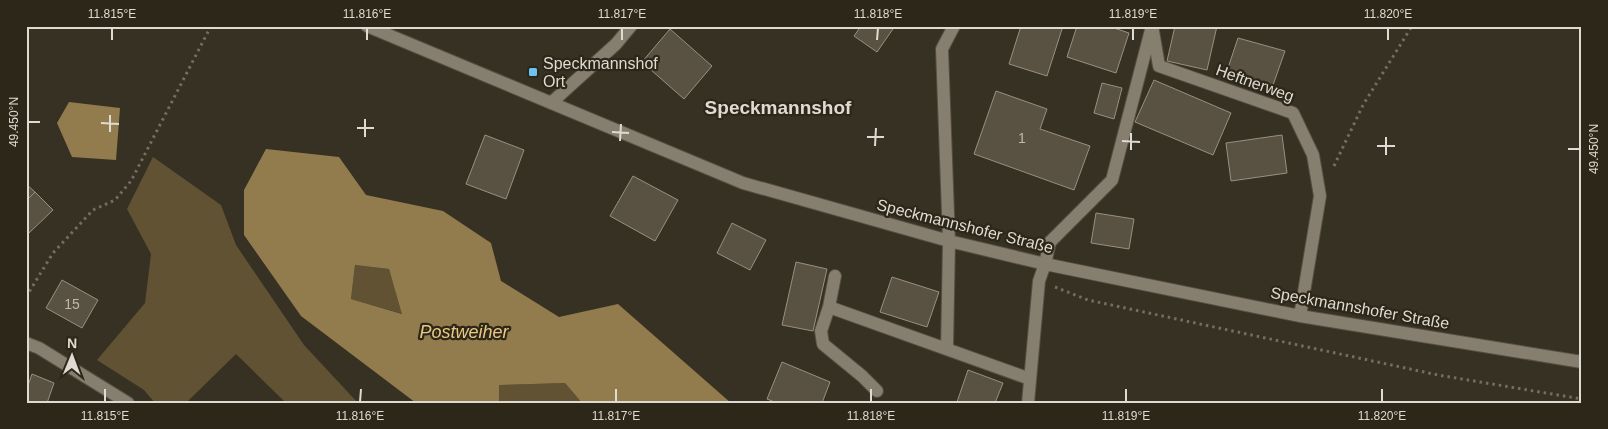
<svg xmlns="http://www.w3.org/2000/svg" width="1608" height="429" font-family="Helvetica,sans-serif">
  <rect width="100%" height="100%" fill="#373123"/>
  <path fill="#605233" d="M153 157 221 205 236 245 304 345 358 403H286L236 354 186 403H155L144 390 97 360 145 303 151 254 127 209Z
    M355 265 389 269 403 314 351 299Z
    M565 383 582 403H499V385Z"/>
  <path fill="#927c4e" fill-rule="evenodd" d="M69 102 120 108 116 160 72 157 57 123Z
    M266 149 339 157 366 195 443 211 491 243 501 281 559 317 618 304 731 403H582L565 383 499 385V403H416L301 316 244 235V190ZM355 265 389 269 402 314 351 299Z"/>
  <path fill="#595243" stroke="#989080" d="M861 26H895L877 52 854 36Z
    M1021 26H1063L1047 76 1009 64Z
    M1077 26H1108L1129 33 1116 73 1067 57Z
    M1175 26H1217L1207 70 1167 61Z
    M670 29 712 66 684 99 642 62Z
    M1238 38 1285 51 1272 88 1227 71Z
    M1154 80 1231 113 1213 155 1135 122Z
    M1102 83 1122 88 1114 119 1094 113Z
    M996 91 1047 109 1040 129 1090 146 1074 190 974 154Z
    M485 135 524 150 506 199 466 184Z
    M1282 135 1287 173 1231 181 1226 143Z
    M633 176 678 200 655 241 610 216Z
    M26 184 35 192 26 201Z
    M35 192 53 210 29 233 26 230V201Z
    M1096 213 1134 219 1129 249 1091 243Z
    M732 223 766 240 750 270 717 253Z
    M796 262 827 269 813 331 782 325Z
    M892 277 939 292 927 327 880 312Z
    M62 280 98 300 82 328 46 308Z
    M782 362 830 382 822 403H777L767 399Z
    M968 370 1003 383 995 403 957 402Z
    M32 374 54 383 47 403H26V391Z"/>
  <g fill="none" stroke-linecap="round" stroke-linejoin="round">
    <defs>
      <path id="minor" d="M367 26 743 183 949 241 1045 264 1300 316 1582 362
        M1153 31 1159 66 1293 113 1313 155 1320 196 1300 316
        M551 103 616 44 631 26
        M835 276 829 307 821 331 823 344 862 376 877 391
        M829 307 1030 379
        M26 343 39 348 128 403
        M947 349 949 241 942 49 954 26
        M1028 403 1039 281 1045 264 1050 242 1112 180 1152 26"/>
    </defs>
    <use href="#minor" stroke="#554e43" stroke-width="14"/>
    <path stroke="#746e62" stroke-width="3" stroke-dasharray="2.5 4" stroke-linecap="butt" d="M1334 166 1363 105 1412 26
      M1055 287 1088 300 1438 375 1582 399
      M26 297 53 253 93 210 115 200 131 181 211 26"/>
    <use href="#minor" stroke="#867e6e" stroke-width="12"/>
  </g>
  <path fill="none" stroke="#dfdad2" stroke-width="2" d="M112 40V28M367 40V28M622 40V28M877 40 878 28M1133 40V28M1388 40V28M28 122H40M101 123 119 124M357 128H374M110 132V115M612 132 629 133M365 137V119M867 137H884M620 141 621 124M1122 141 1140 142M875 146 876 128M1377 146H1395M1568 149H1580M1131 150V133M1386 155V137M105 402V389M360 402 361 389M616 402V389M871 402V389M1126 402V389M1382 402V389"/>
  <rect fill="#6cc3f2" stroke="#2d2719" stroke-width="2" x="528" y="67" width="10" height="10" rx="2.5"/>
  <g text-anchor="middle" dominant-baseline="central" stroke-width="4.5" stroke-linejoin="round" paint-order="stroke">
    <g font-size="14" fill="#beb8ae">
      <text x="1022" y="138">1</text>
      <text x="72" y="304">15</text>
    </g>
    <g font-size="16" fill="#dfdad2" stroke="#2d2719" text-anchor="start">
      <text x="543" y="63">Speckmannshof<tspan x="543" dy="18">Ort</tspan></text>
    </g>
    <g font-size="16" fill="#dfdad2" stroke="#2d2719">
      <text transform="translate(1255 83) rotate(20)">Heftnerweg</text>
      <text transform="translate(965 226) rotate(14)">Speckmannshofer Straße</text>
      <text transform="translate(1360 308) rotate(10)">Speckmannshofer Straße</text>
    </g>
    <g font-size="18" font-style="italic" fill="#ebc881" stroke="#2d2719">
      <text x="464" y="332">Postweiher</text>
    </g>
    <g font-size="19" font-weight="bold" fill="#dfdad2" stroke="#2d2719">
      <text x="778" y="107">Speckmannshof</text>
    </g>
  </g>
  <rect width="1608" height="429" fill="none" stroke="#2d2719" stroke-width="55"/>
  <g transform="translate(72 356) rotate(1)" stroke="#2d2719" stroke-width="4" paint-order="stroke">
  <path d="M0-4L9 19L0 12L-9 19Z" fill="#dfdad2"/>
  <text y="-8" font-size="14" font-weight="bold" text-anchor="middle" fill="#dfdad2">N</text>
  </g>
  <rect x="28" y="28" width="1552" height="374" fill="none" stroke="#dfdad2" stroke-width="2"/>
  <g font-size="12" text-anchor="middle" fill="#dfdad2">
    <text x="112" y="18">11.815°E</text>
    <text x="367" y="18">11.816°E</text>
    <text x="622" y="18">11.817°E</text>
    <text x="878" y="18">11.818°E</text>
    <text x="1133" y="18">11.819°E</text>
    <text x="1388" y="18">11.820°E</text>
    <text transform="translate(14 122) rotate(-90)" y="4">49.450°N</text>
    <text transform="translate(1594 149) rotate(-90)" y="4">49.450°N</text>
    <text x="105" y="420">11.815°E</text>
    <text x="360" y="420">11.816°E</text>
    <text x="616" y="420">11.817°E</text>
    <text x="871" y="420">11.818°E</text>
    <text x="1126" y="420">11.819°E</text>
    <text x="1382" y="420">11.820°E</text>
  </g>
</svg>
